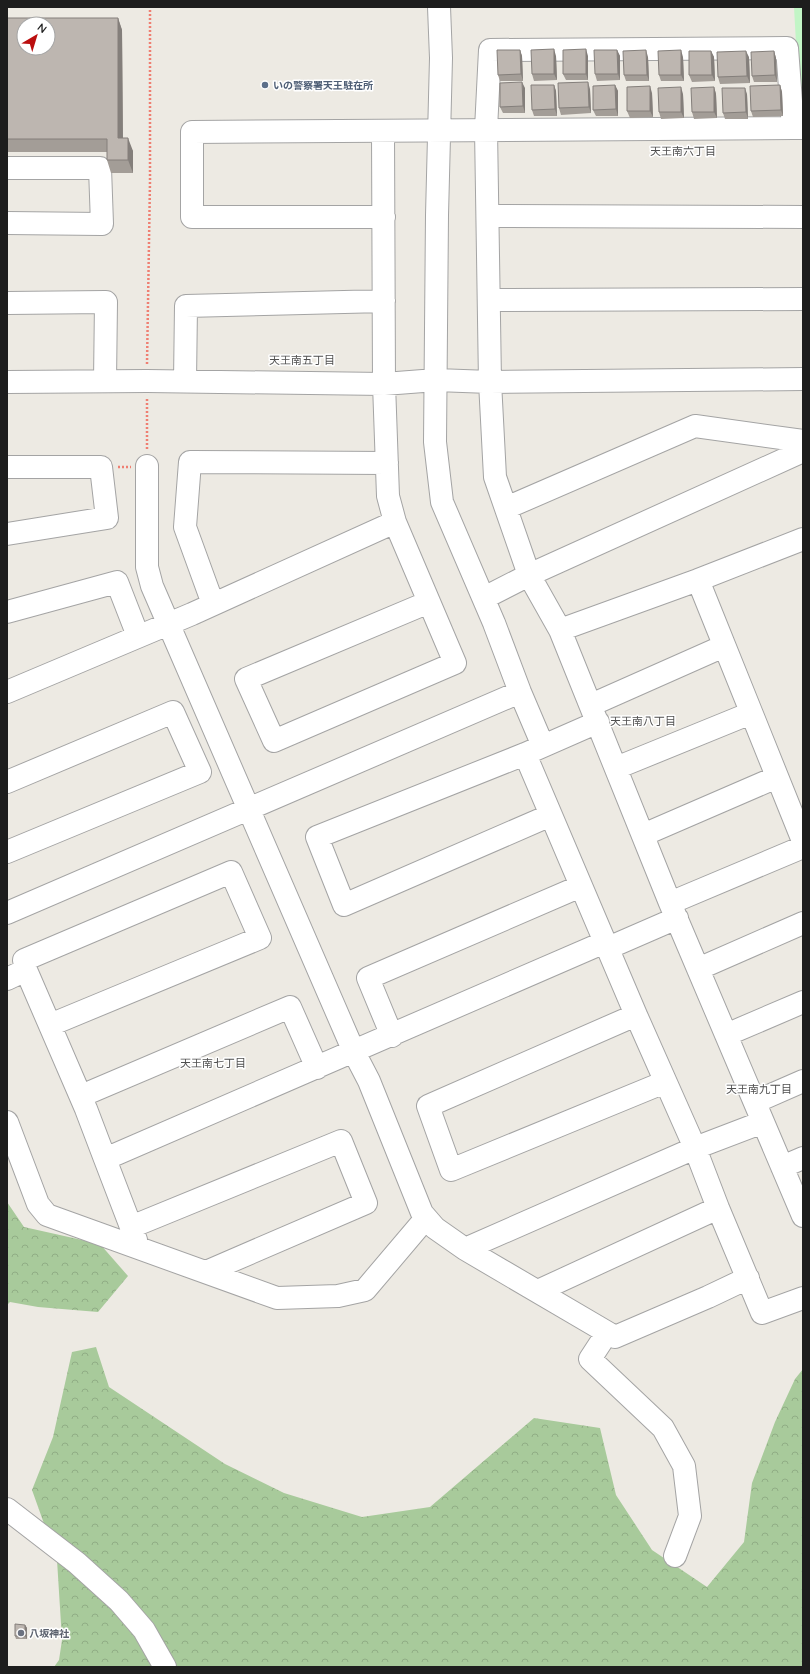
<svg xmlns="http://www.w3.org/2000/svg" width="810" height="1674" font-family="Quicksand,'Noto Sans JP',sans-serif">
  <defs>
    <pattern id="forest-crowns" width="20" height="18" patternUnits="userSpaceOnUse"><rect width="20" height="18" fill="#a8ca9b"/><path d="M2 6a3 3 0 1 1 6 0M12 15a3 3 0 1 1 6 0" fill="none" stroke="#90ad85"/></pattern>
  </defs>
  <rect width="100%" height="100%" fill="#edeae3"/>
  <path fill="url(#forest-crowns)" d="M7 1202 24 1227 100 1244 128 1276 98 1312 38 1307 10 1302 7 1305Z
    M96 1347 109 1387 225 1464 284 1493 362 1517 430 1507 534 1418 600 1428 616 1495 652 1550 707 1587 744 1542 752 1483 775 1422 795 1379 803 1369V1667H54L59 1660 62 1640 57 1560 32 1490 53 1437 72 1352Z"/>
  <path fill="#c2f5c6" d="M794 7H803V116H800Z"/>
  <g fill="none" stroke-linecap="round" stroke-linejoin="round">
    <defs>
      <path id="minor" d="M439 7 441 58 437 215 435 442 442 502 494 623 520 692 543 746
        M803 128H793L787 48 490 50 486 129 490 382 495 477 529 575 560 630 670 903 803 1216
        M383 131 384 384 388 496 395 522 455 663 274 741 246 679 429 602
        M7 168H100L102 224 7 223
        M489 216 803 217
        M384 217H192V132L793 128
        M490 300 803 299
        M7 303 106 302 105 381
        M185 381 186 306 384 301
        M7 382 147 381 384 384 436 380 490 382 803 379
        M147 466V567L152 586 354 1052 369 1081 422 1213 435 1228 465 1249 615 1337 708 1297 748 1278
        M7 467H101L107 518 7 534
        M506 508 695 426 803 441
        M803 539 698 580 803 841
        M484 598 529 575 803 451
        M213 604 185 527 190 462 387 463
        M7 612 117 582 138 636
        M560 630 698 580
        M7 692 192 614 395 522
        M591 705 724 646
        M525 754 636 1015 695 1148 718 1208 762 1313 803 1298
        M616 768 751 713
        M7 782 173 712 200 772 7 852
        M551 815 344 905 317 837 525 754 598 722
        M643 835 777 777
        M670 903 803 847
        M7 913 520 692
        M608 948 677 918
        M698 969 803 923
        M26 970 24 960 231 872 260 938 50 1025
        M7 979 26 970 86 1109 105 1159 605 942
        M636 1015 428 1106 451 1170 665 1082
        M726 1035 803 1002
        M392 1036 368 978 581 886
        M81 1096 290 1007 317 1068
        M755 1102 803 1081
        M7 1122 38 1204 47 1215 277 1298 338 1296 365 1290 426 1218
        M105 1159 136 1240
        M782 1167 803 1158
        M131 1227 341 1141 366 1203 206 1272
        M465 1249 695 1148 763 1122
        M538 1291 718 1208
        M607 1333 590 1359 663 1428 684 1466 690 1516 675 1556
        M7 1509 77 1563 119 1601 144 1630 165 1667"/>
    </defs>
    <use href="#minor" stroke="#a4a4a4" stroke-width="24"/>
    <path stroke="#ef7f72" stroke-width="2.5" stroke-dasharray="2 2" stroke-linecap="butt" d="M147 364 150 181V7
      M147 399V450
      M118 467H131"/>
    <use href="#minor" stroke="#fff" stroke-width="22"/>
  </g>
  <path fill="#a39d97" d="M7 18H118L122 30 123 138 133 151V173H111L107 160V152H7Z
    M520 50 522 56 523 81H500L498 75Z
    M617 50 620 56V80L597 81 595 74Z
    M711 51 714 57 715 81 692 82 689 75Z
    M774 51 776 58 777 82H754L752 76Z
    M556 56 557 80 534 81 532 74Z
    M588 56V80H566L563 74Z
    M648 57 649 81H626L624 75Z
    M683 57 684 81H661L659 75Z
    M749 57 750 83 720 84 718 77Z
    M554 85 556 91 557 116H534L532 110Z
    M615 85 618 91V116H596L593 110Z
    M780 85 782 92 783 116 753 117 751 111Z
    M714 87 716 94 717 118 694 119 692 112Z
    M525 88V113H503L500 107Z
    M590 89 591 113 561 115 559 108Z
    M652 93 653 117 630 118 627 111Z
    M683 94 684 118 661 119 659 112Z
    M747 94 748 119H725L723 113Z
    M25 1625 27 1628V1639H16L15 1636Z"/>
  <path fill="#847f7b" d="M118 18 122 30 123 151 118 138Z
    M554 49 556 56 557 80 554 74Z
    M586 49 588 56V80L586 74Z
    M520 50 522 56 523 81 521 74Z
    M617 50 620 56V80L618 74Z
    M646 50 648 57 649 81 647 75Z
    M681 50 683 57 684 81 681 75Z
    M711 51 714 57 715 81 712 75Z
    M746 51 749 57 750 83 747 76Z
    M774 51 776 58 777 82 775 75Z
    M522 82 525 88V113L523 106Z
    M588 82 590 89 591 113 589 107Z
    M554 85 556 91 557 116 555 109Z
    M615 85 618 91V116L616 109Z
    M780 85 782 92 783 116 781 110Z
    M650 86 652 93 653 117 650 111Z
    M681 87 683 94 684 118 681 112Z
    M714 87 716 94 717 118 714 112Z
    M745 88 747 94 748 119 746 112Z
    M128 138 133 151V173L128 160Z
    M25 1625 27 1628V1639L25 1636Z"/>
  <path fill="#bdb6b0" stroke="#847f7b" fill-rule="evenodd" d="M7 18H118V138H128V160H107V139H7ZM24 24H48V48H24Z
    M554 49V74H532L531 50Z
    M586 49V74H563V50Z
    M497 50H520L521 74 498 75Z
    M594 50H617L618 74H595Z
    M646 50 647 75H624L623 51Z
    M681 50V75H659L658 51Z
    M689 51H711L712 75H689Z
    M746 51 747 76 718 77 717 52Z
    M774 51 775 75 752 76 751 52Z
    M522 82 523 106 500 107V83Z
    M588 82 589 107 559 108 558 83Z
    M531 85H554L555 109 532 110Z
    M615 85 616 109 593 110V86Z
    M780 85 781 110 751 111 750 86Z
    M650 86V111H627V87Z
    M681 87V112H659L658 88Z
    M714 87V112H692L691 88Z
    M722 88H745L746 112 723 113Z
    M15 1624 25 1625V1636H15Z"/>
  <circle fill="#5c6f8a" stroke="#fff" stroke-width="1.5" cx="265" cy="85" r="4"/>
  <circle fill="#6b7280" stroke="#fff" stroke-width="1.5" cx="21" cy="1633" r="4"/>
  <g text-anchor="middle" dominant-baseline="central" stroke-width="3" stroke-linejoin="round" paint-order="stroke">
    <g font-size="10" font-weight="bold" fill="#4e5e75" stroke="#fff" text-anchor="start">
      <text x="273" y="85">いの警察署天王駐在所</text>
    </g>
    <g font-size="10" font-weight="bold" fill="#5b616d" stroke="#fff" text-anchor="start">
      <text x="29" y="1633">八坂神社</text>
    </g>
    <g font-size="11" fill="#505050" stroke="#fff">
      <text x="683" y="151">天王南六丁目</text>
      <text x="302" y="360">天王南五丁目</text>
      <text x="643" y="721">天王南八丁目</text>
      <text x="213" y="1063">天王南七丁目</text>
      <text x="759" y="1089">天王南九丁目</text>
    </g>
  </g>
  <rect width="810" height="1674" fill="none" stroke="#1d1d1d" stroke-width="16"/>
  <g transform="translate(36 36) rotate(38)"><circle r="19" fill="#ffffff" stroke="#a5a5a5"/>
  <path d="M0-3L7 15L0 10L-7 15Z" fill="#bb0e0e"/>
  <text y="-6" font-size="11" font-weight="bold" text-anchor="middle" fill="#1d1d1d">N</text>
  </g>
</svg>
